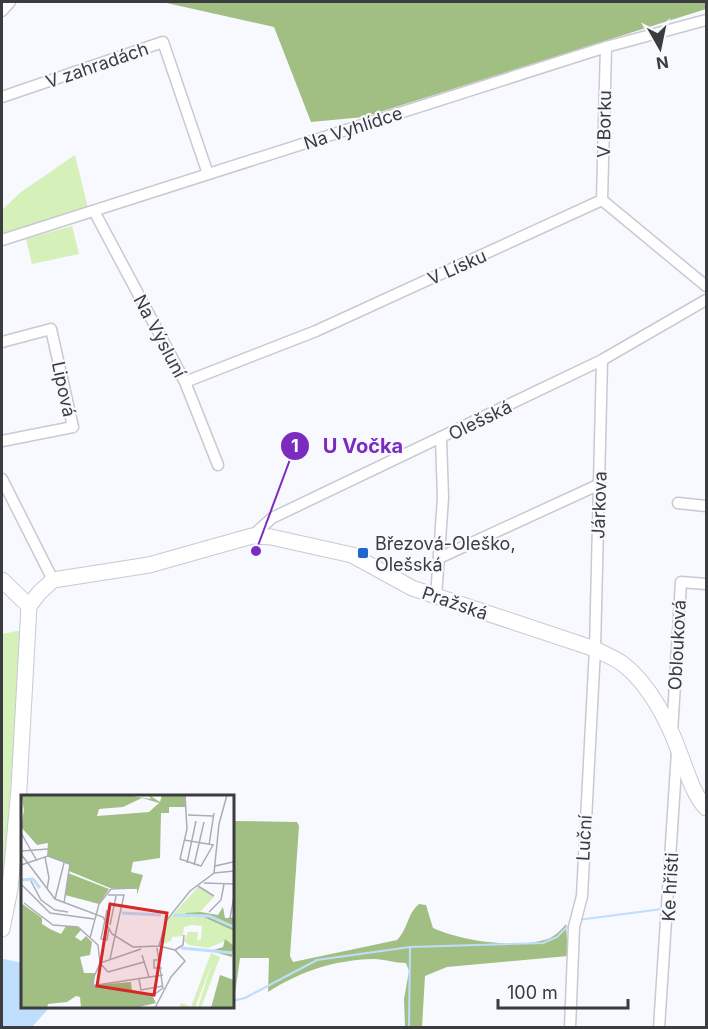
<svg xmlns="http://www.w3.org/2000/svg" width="708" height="1029" font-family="Inter,sans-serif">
  <rect width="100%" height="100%" fill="#f8f9ff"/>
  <path fill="#d5f0b9" d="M75 155 88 208 2 235V210L21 192Z
    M72 226 79 254 32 264 26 239Z
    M22 630 2 900V634Z"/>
  <path fill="#a2bf83" d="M162 2H706V9L364 117 311 122 274 27Z
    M234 821 297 822 299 826 290 956 293 962 397 940C408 929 407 914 419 904L426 905 433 928C461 941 517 949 548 939 555 936 561 930 566 924L568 956 447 967 425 976 422 1027H405L404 999 409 971 406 963C395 963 384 959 374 959 334 960 301 971 268 992L269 958H240L234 1001Z"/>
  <path fill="#bfddfc" d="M4 959 22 963V1006L50 1007 32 1027H2V961Z"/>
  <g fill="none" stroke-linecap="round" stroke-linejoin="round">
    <path stroke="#bfddfc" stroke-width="2" d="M578 920 662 909
      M232 1001 245 998 317 960 410 947 543 943 557 937 571 923
      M409 1028 410 947"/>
    <defs>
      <path id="street" d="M2 11 10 2
        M2 97 163 42 208 174
        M602 200 606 47
        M602 200 706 286
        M94 211 185 382 218 465
        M2 240 606 47 706 20
        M2 342 51 329 73 427 2 441
        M185 382 316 331 602 200
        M2 479 53 580
        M678 503 706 506
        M252 536 272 518 602 360 706 300
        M439 558 600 484
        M436 597 443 498 441 438
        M672 733 681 582 706 584
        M570 1028 574 927 582 896 595 649 602 360
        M659 1028 677 752"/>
      <path id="secondary" d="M2 580 29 606
        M29 606 39 593 53 580 149 565 252 536 271 537 352 555 412 588 595 649C604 654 615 658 623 664 650 685 669 723 680 754 687 772 693 794 706 808
        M2 929 10 889 19 788 29 606"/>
    </defs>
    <use href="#street" stroke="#c8c9d2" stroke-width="13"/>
    <use href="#secondary" stroke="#c8c9d2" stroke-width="17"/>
    <use href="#street" stroke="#fff" stroke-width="10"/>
    <use href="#secondary" stroke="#fff" stroke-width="15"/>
  </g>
  <rect fill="#2163cf" stroke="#f8f9ff" stroke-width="2" x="357" y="547" width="12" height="12" rx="3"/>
  <g text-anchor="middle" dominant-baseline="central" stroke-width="4.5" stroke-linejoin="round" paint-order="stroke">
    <g font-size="18" fill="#3b3c3f" stroke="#f8f9ff">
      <text transform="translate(97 65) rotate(-19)">V zahradách</text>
      <text transform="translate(604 124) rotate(-89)">V Borku</text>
      <text transform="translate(353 128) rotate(-18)">Na Vyhlídce</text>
      <text transform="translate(457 267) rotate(-24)">V Lísku</text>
      <text transform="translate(160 336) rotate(62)">Na Výsluní</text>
      <text transform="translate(64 389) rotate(78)">Lipová</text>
      <text transform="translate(480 420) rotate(-26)">Olešská</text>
      <text transform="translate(599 505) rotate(-88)">Járkova</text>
      <text transform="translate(455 603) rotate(19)">Pražská</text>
      <text transform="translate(677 645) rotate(-87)">Oblouková</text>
      <text transform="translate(584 838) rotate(-87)">Luční</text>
      <text transform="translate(670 887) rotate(-87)">Ke hřišti</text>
    </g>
    <g font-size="18" fill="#3b3c3f" stroke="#f8f9ff" text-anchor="start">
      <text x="375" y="543">Březová-Oleško,<tspan x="375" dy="21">Olešská</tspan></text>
    </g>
  </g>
  <g transform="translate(21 795)">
    <rect width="213" height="213" fill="#f8f9ff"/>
    <path d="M178 91 193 102 178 118H166L170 123 179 121 213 136V151L204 146 187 153 168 150 163 146 167 137H177L176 146 180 144 181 131 170 130 163 132 162 141 151 142 150 146 139 150 144 128ZM190 158 199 162 180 213H177L191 167 174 213H158L160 208 170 212Z" fill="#d5f0b9"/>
    <path d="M0 0H105L130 4 128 0 139 7 141 0H164L165 12H148V18H140L139 63 112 67 110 77 122 80 116 100V94L89 93 48 76 49 70 26 61 27 48 16 50 0 32 3 15ZM121 3 138 8 128 17 76 21 78 14 102 12ZM47 78 88 94 78 109 44 100ZM0 108 21 123V129L29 134 40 139 45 131H55L60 135 54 142 60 146 65 141 71 147 69 160 59 162 63 178H74L73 190 110 187 111 195 131 200 135 208 114 213H60L59 202 55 201 46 207 27 209 26 213H0ZM202 112 204 123H213V136L180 121 164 122 165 118 180 117 197 120ZM204 144 213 151 211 162 189 156 202 152ZM199 180 213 185V213H190Z" fill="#a2bf83" fill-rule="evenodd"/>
    <path fill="none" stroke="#bfddfc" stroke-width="3" d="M0 85 12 84 19 93M101 118 140 120M153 120 188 121 213 132M160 153 213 158"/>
    <path fill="none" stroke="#acadb2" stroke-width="1.5" d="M164 0 166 34 159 64 180 71 192 50M167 20 192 21M0 38 16 66M163 45 193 50M188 50 193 18M0 56 27 54M0 59 34 104 82 122 91 139 112 152 138 151M24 62 28 83 26 94M166 68 175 26M0 70 27 61 49 69 43 108M173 70 183 27M194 71 212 67M193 78 213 76M10 86 20 105 34 115 47 117M183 88 213 89M0 89 29 118 73 124M177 91 193 101M87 100H103L89 164M213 102 209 123H213M34 104 43 68M3 108 32 130 57 132 77 150 79 168 87 177M86 115 80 144 86 145 88 133M188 117 200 105 203 89M89 130 95 101M69 143 78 109 90 94 113 93M138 151 145 126 169 96 193 78 198 29 206 0M136 153 142 194M154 155 162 150 163 140M121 160 128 182M140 165H133V173H141M87 177 123 167M118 184 120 195 142 191M69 191 142 180M69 191 79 168 120 154M115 213 142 193M134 213 150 182 164 166 154 155 138 151"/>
    <path fill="#d62828" fill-opacity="0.15" stroke="#d62828" stroke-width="3" d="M89 109 146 118 133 200 76 191Z"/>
    <rect width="213" height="213" fill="none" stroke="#3b3c3f" stroke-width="3"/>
  </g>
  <path fill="none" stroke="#7b2cbf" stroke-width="2" d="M256 551L295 446"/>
  <g fill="#7b2cbf" stroke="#f8f9ff" stroke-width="2">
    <circle cx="256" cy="551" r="6"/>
    <circle cx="295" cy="446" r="15"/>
  </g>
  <g font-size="18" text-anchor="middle" font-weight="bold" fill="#fff">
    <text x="295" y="452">1</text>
  </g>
  <g font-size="20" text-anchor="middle" font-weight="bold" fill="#7b2cbf" stroke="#f8f9ff" stroke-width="4.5" stroke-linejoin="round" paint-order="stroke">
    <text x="363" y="453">U Vočka</text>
  </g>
  <rect width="708" height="1029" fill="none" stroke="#3b3c3f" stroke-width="6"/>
  <g transform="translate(660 48) rotate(171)" stroke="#f8f9ff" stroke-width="4.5" paint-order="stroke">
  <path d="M0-4.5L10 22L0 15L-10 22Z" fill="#3b3c3f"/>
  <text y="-9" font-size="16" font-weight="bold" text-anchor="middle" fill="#3b3c3f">N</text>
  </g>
  <path d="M498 999v9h130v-9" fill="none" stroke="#3b3c3f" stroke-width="3"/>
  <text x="507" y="999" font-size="18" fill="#3b3c3f" stroke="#f8f9ff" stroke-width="4.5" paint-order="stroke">100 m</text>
</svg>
